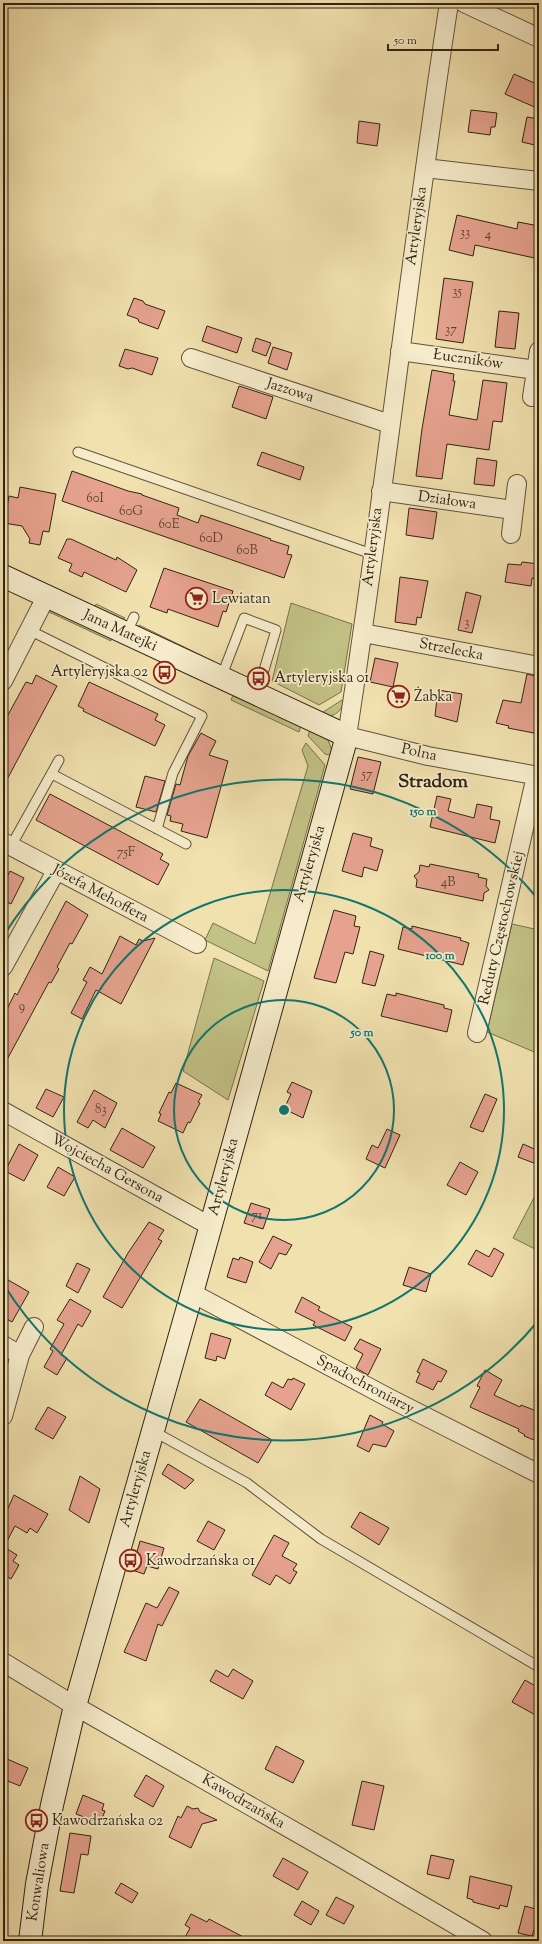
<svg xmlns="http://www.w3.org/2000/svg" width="542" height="1944" font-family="'Sorts Mill Goudy',serif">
  <rect width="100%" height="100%" fill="#f1e1af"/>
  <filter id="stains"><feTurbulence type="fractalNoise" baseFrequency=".005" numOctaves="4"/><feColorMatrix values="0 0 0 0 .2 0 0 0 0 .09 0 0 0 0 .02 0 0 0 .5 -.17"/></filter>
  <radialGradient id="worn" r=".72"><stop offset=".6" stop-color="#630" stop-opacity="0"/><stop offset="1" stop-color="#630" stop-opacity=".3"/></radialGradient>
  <path fill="#c2c186" stroke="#7a724c" d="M291 603 352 624 341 692 319 705 272 681Z
    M96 604 125 618 121 621 94 609Z
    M49 609 110 636 111 641 47 611Z
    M139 625 215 662 213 666 137 630Z
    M233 695 301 726 299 732 231 700Z
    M342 700 345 701C338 716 333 717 317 716Z
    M310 730 328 740 334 756 325 754 308 736Z
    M306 743 325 765 268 971 205 940 213 923 255 944 308 766 302 750Z
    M512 924 539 930V1054L487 1032Z
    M214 958 264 981 228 1100 183 1071Z
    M539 1188V1251L513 1238Z"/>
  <path fill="#e6a28f" stroke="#312412" d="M514 74 539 85V109L505 94Z
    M471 110 497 113 495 127H491L490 135 468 132Z
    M527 117 539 119V146L522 142Z
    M359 121 380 124 377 146 357 143Z
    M457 215 517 229 518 222 539 226V259L475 245 473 256 449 250Z
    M444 278 473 282 463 343 436 339Z
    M134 298 143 301 145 304 165 311 158 329 139 322 138 319 127 315Z
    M499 311 519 313 515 349 495 347Z
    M207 326 242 338 237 353 202 341Z
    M256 338 271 343 266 356 252 351Z
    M273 347 292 353 287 370 268 363Z
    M125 349 158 358 152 375 132 368 128 369 119 366Z
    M432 370 454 374 453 381H455L449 415 477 420 483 380 507 383 502 422 493 421 489 450 447 444 442 479 416 476 422 429Z
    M239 386 273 397 266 419 232 407Z
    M262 452 304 467 300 480 257 465Z
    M477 458 497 461 494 486 474 484Z
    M72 471 128 491 142 494V495L179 508 177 515 198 523 201 515 271 539 270 540 289 546 287 554 292 555 284 578 62 501Z
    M20 487 56 494 49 532 43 531 40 545 29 543 30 539 22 526 4 523 9 496 18 498Z
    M409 508 437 512 433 539 406 535Z
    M67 539H71L116 560 117 557 137 570 126 592 84 572 82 577 69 571 72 564 58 558Z
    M522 562 539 564V579L532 578 531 586 505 582 508 564 521 565Z
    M164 568 233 591 226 612 223 611 218 627 168 609 167 613 150 607Z
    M400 577 428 581 421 618 417 617 416 625 395 622Z
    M466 592 481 596 472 633 458 630Z
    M375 658 398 663 393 687 370 682Z
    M527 674 539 677V691L536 707 539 708V734L508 728 509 726 496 723 503 700 521 703Z
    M36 675 57 686 3 787V724L26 682 32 684Z
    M89 682 158 714 155 720 165 725 155 746 83 711 84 709 78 706Z
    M438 690 462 694 457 722 435 716Z
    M201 733 216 741 209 755 228 761 207 838 181 831 183 824 170 821 171 816 167 815 176 784 180 785 188 756Z
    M358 757 381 762 373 794 350 789Z
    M145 776 165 781 156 812 136 807Z
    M50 794 163 854 160 859 169 864 158 885 36 820Z
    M437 796 451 799 448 811 474 818 477 804 492 807 490 819 500 821 495 843 430 827Z
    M353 833 372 838 370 846 383 850 377 871 364 867 362 877 342 871Z
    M430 864 479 874 478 877 487 879 486 886 489 890 484 893 483 901 416 887 417 880 414 876 419 872 420 865 429 867Z
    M10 871 24 878 11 904 3 900V885Z
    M66 901 88 915 72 944 70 943 57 967 59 969 51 983 49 982 3 1067V1017L15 993 17 995Z
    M334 910 356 916 354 926 360 927 353 954 345 952 336 983 314 978Z
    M412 926 461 938 460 940 469 943 463 965 398 949 403 927 412 929Z
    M120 936 136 945 139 939 143 941 155 938 121 1004 96 990 82 1019 71 1013 87 982 83 980 90 967 102 974Z
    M370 951 384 955 375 986 362 983Z
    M396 993 444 1005V1008L452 1010 447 1032 381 1016 387 994 396 996Z
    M292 1082 312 1091 303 1118 284 1109 291 1094 287 1092Z
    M176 1083 202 1095 198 1102 200 1103 190 1123 188 1122 183 1133 158 1121 161 1114 159 1113 169 1092 171 1093Z
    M46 1089 64 1097 53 1117 36 1108Z
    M94 1090 117 1103 105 1128 93 1120 88 1128 77 1122Z
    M485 1094 497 1099 483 1132 470 1127Z
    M122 1128 155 1147 143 1168 110 1150Z
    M387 1129 400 1135 385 1168 366 1159 372 1145 378 1148Z
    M19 1144 38 1155 24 1181 5 1171Z
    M523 1144 539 1151V1165L518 1157Z
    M460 1162 478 1172 466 1195 447 1185Z
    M58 1167 75 1177 64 1196 47 1187Z
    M251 1203 270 1209 263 1229 244 1223Z
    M149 1222 164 1230 158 1239 162 1241 122 1308 103 1297 128 1253Z
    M273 1236 292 1245 286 1255 279 1253 271 1269 259 1262Z
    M494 1248 504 1254 492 1277 468 1264 476 1250 489 1257Z
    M240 1257 253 1262 246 1283 227 1277 233 1258 239 1260Z
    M77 1263 90 1269 78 1293 66 1286Z
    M409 1267 431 1274 426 1292 403 1285Z
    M3 1277 29 1292 12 1322 3 1317Z
    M302 1297 320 1307 318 1310 352 1327 345 1341 313 1325 315 1322 295 1312Z
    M70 1299 91 1311 82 1327 78 1324 61 1355 67 1358 57 1375 44 1367 53 1351 50 1349 64 1324 57 1320Z
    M211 1333 231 1339 225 1359 217 1356 216 1361 205 1358Z
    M360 1339 381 1349 368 1375 356 1368 363 1354 354 1349Z
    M423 1359 447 1371 441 1382 438 1381 433 1390 416 1382 420 1373 417 1372Z
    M485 1370 502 1380 494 1395 520 1407 521 1405 539 1412V1442L524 1436 525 1435 518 1431 519 1429 470 1407 480 1387 477 1386Z
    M293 1378 305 1384 291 1410 265 1395 272 1382 283 1388 288 1379 292 1380Z
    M200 1399 272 1440 258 1463 186 1422Z
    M48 1407 66 1417 53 1439 35 1429Z
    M370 1415 383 1422 382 1424 394 1431 386 1447 373 1444 369 1452 357 1446Z
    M168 1464 194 1480 185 1489 162 1474Z
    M80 1476 100 1489 89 1523 69 1510Z
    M14 1495 48 1514 37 1533 30 1528 27 1533 15 1526 4 1547 17 1555 13 1561 19 1565 11 1579 8 1577 3 1579V1525L7 1519 4 1517Z
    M360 1512 389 1528 379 1545 351 1527Z
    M208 1521 225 1530 214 1550 197 1541Z
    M274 1535 289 1543 282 1556 297 1564 293 1570 297 1572 290 1584 276 1575 270 1585 252 1575Z
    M140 1541 164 1548 158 1569 147 1566 144 1574 132 1570Z
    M169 1587 179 1592 162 1626 158 1624 146 1661 124 1652 146 1603 157 1608Z
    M233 1669 253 1681 243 1699 210 1681 216 1670 228 1677Z
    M525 1680 539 1688V1717L512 1702Z
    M276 1746 304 1761 293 1783 265 1769Z
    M7 1759 28 1768 20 1786 3 1779V1770Z
    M146 1775 164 1786 153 1807 134 1796Z
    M362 1781 384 1786 374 1830 352 1825Z
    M83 1795 104 1804 102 1810 105 1811 100 1823 76 1814Z
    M187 1806 193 1809 198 1808 200 1812 217 1820 202 1824 191 1848 169 1837 178 1816 181 1818Z
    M70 1833 91 1836 88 1855 81 1854 74 1893 60 1891Z
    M431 1855 454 1860 449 1879 427 1874Z
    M283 1858 308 1872 298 1890 273 1876Z
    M470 1876 512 1886 507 1907 500 1905 499 1909 473 1902V1900L467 1898Z
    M121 1883 138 1893 132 1903 115 1893Z
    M336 1897 354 1906 344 1924 326 1915Z
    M302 1901 319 1911 311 1925 294 1915Z
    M525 1906 539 1910V1931L534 1930 532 1936 518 1933Z
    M191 1914 207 1922 209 1919 251 1941H183L190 1928 185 1925Z"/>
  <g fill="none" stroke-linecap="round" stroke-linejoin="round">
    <defs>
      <path id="lane" d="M78 452 372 554
        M29 630 202 716 173 773 157 829
        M126 634 134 617
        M221 678 244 618 276 630 264 670
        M52 774 186 844
        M11 846 59 760
        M153 1431 247 1483 321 1539 539 1667"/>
      <path id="street" d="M449 3C411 247 385 493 347 736L428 756 539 776
        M464 3 539 38
        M425 168 539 181
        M400 351 536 370
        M191 358 390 424
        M532 397 539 351
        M381 491 513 510
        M511 534 517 484
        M363 633 539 666
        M3 681 46 597
        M3 842 197 944
        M3 967 56 871
        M477 1033 536 776
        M3 1111 210 1226
        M192 1293 389 1398 539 1474
        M3 1345 20 1355 3 1416
        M20 1355 34 1327
        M3 1662 75 1706 329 1851 483 1941"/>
      <path id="secondary" d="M3 576 347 736 192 1293 75 1706 52 1805 37 1884 30 1941"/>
    </defs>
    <use href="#lane" stroke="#615339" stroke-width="11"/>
    <use href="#street" stroke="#615339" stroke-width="20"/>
    <use href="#secondary" stroke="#312412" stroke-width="24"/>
    <use href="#lane" stroke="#f6eccb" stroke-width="9"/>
    <use href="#street" stroke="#f6eccb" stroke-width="18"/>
    <use href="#secondary" stroke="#f6eccb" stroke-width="22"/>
  </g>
  <g fill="none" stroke="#0f766e" stroke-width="2">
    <circle cx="284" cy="1110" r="110"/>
    <circle cx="284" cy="1110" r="220"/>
    <path d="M539 1320A330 330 0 0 1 4 1285M4 935A330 330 0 0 1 539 900"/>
  </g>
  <defs>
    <symbol id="supermarket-ring" viewBox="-11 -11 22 22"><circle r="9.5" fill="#f6eccb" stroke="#8f2418" stroke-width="1.5"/><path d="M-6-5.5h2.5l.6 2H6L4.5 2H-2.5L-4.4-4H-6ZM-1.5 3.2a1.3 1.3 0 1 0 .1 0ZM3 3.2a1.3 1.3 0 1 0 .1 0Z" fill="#8f2418"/></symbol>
    <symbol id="bus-ring" viewBox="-11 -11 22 22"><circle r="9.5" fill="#f6eccb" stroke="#8f2418" stroke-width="1.5"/><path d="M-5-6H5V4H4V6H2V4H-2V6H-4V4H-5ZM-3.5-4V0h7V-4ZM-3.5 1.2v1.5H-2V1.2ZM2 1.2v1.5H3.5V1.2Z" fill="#8f2418"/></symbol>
  </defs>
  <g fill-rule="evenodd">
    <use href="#supermarket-ring" x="184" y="586" width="25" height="25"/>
    <use href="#bus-ring" x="152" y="660" width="25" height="25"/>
    <use href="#bus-ring" x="246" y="666" width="25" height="25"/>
    <use href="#supermarket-ring" x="386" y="684" width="25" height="25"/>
    <use href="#bus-ring" x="118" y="1548" width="25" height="25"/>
    <use href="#bus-ring" x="24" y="1808" width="25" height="25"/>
  </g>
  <g text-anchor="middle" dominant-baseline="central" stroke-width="3.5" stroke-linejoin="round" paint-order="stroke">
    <g font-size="13" fill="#5e4431">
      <text x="465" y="233">33</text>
      <text x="488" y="235">4</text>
      <text x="457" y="292">35</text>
      <text x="451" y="330">37</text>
      <text x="95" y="499">60I</text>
      <text x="131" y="512">60G</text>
      <text x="169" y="525">60E</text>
      <text x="211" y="539">60D</text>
      <text x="247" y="551">60B</text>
      <text x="467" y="623">3</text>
      <text x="367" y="775">57</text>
      <text x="126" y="853">75F</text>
      <text x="448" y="883">4B</text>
      <text x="22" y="1007">9</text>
      <text x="101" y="1110">83</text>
      <text x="257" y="1216">71</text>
    </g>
    <g font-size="15" fill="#312412" stroke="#f6eccb">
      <text transform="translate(417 226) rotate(-82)">Artyleryjska</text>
      <text transform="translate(468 360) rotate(8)">Łuczników</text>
      <text transform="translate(290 391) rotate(18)">Jazzowa</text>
      <text transform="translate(447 501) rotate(8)">Działowa</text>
      <text transform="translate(373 547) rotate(-83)">Artyleryjska</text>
      <text transform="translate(120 631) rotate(25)">Jana Matejki</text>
      <text transform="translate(451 650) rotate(11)">Strzelecka</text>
      <text transform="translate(419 753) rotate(12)">Polna</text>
      <text transform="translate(310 864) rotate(-74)">Artyleryjska</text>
      <text transform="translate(100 894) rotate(28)">Józefa Mehoffera</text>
      <text transform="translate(502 928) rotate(-77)">Reduty Częstochowskiej</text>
      <text transform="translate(107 1169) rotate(29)">Wojciecha Gersona</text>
      <text transform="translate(224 1177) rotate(-75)">Artyleryjska</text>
      <text transform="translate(365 1385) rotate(28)">Spadochroniarzy</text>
      <text transform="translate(136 1489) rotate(-74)">Artyleryjska</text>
      <text transform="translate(243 1802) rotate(30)">Kawodrzańska</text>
      <text transform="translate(39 1882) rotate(-81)">Konwaliowa</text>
    </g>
    <g font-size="15" fill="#312412" stroke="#f6eccb" text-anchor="start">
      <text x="212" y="599">Lewiatan</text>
      <text x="148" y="672" text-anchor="end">Artyleryjska 02</text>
      <text x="274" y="678">Artyleryjska 01</text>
      <text x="414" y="697">Żabka</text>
      <text x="146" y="1561">Kawodrzańska 01</text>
      <text x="52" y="1821">Kawodrzańska 02</text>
    </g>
    <g font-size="19" font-weight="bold" fill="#312412" stroke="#f6eccb">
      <text x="433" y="782">Stradom</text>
    </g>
  </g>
  <circle cx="284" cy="1110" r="6" fill="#0f766e" stroke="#f6eccb" stroke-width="2"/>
  <g font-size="12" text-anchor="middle" font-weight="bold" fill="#0f766e" stroke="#f6eccb" stroke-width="3.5" stroke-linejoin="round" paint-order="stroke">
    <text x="423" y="815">150 m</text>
    <text x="440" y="959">100 m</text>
    <text x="362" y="1036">50 m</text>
  </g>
  <rect width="542" height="1944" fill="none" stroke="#f1e1af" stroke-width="16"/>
  <rect x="4" y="4" width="534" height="1936" fill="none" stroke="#312412" stroke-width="2"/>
  <rect x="8" y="8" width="526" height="1928" fill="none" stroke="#312412"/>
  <path d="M388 44v6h110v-6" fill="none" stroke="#312412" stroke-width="2"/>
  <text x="394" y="44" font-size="12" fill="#312412" stroke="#f6eccb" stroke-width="3" paint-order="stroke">50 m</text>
  <rect width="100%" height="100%" filter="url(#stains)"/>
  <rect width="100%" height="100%" fill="url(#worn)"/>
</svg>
